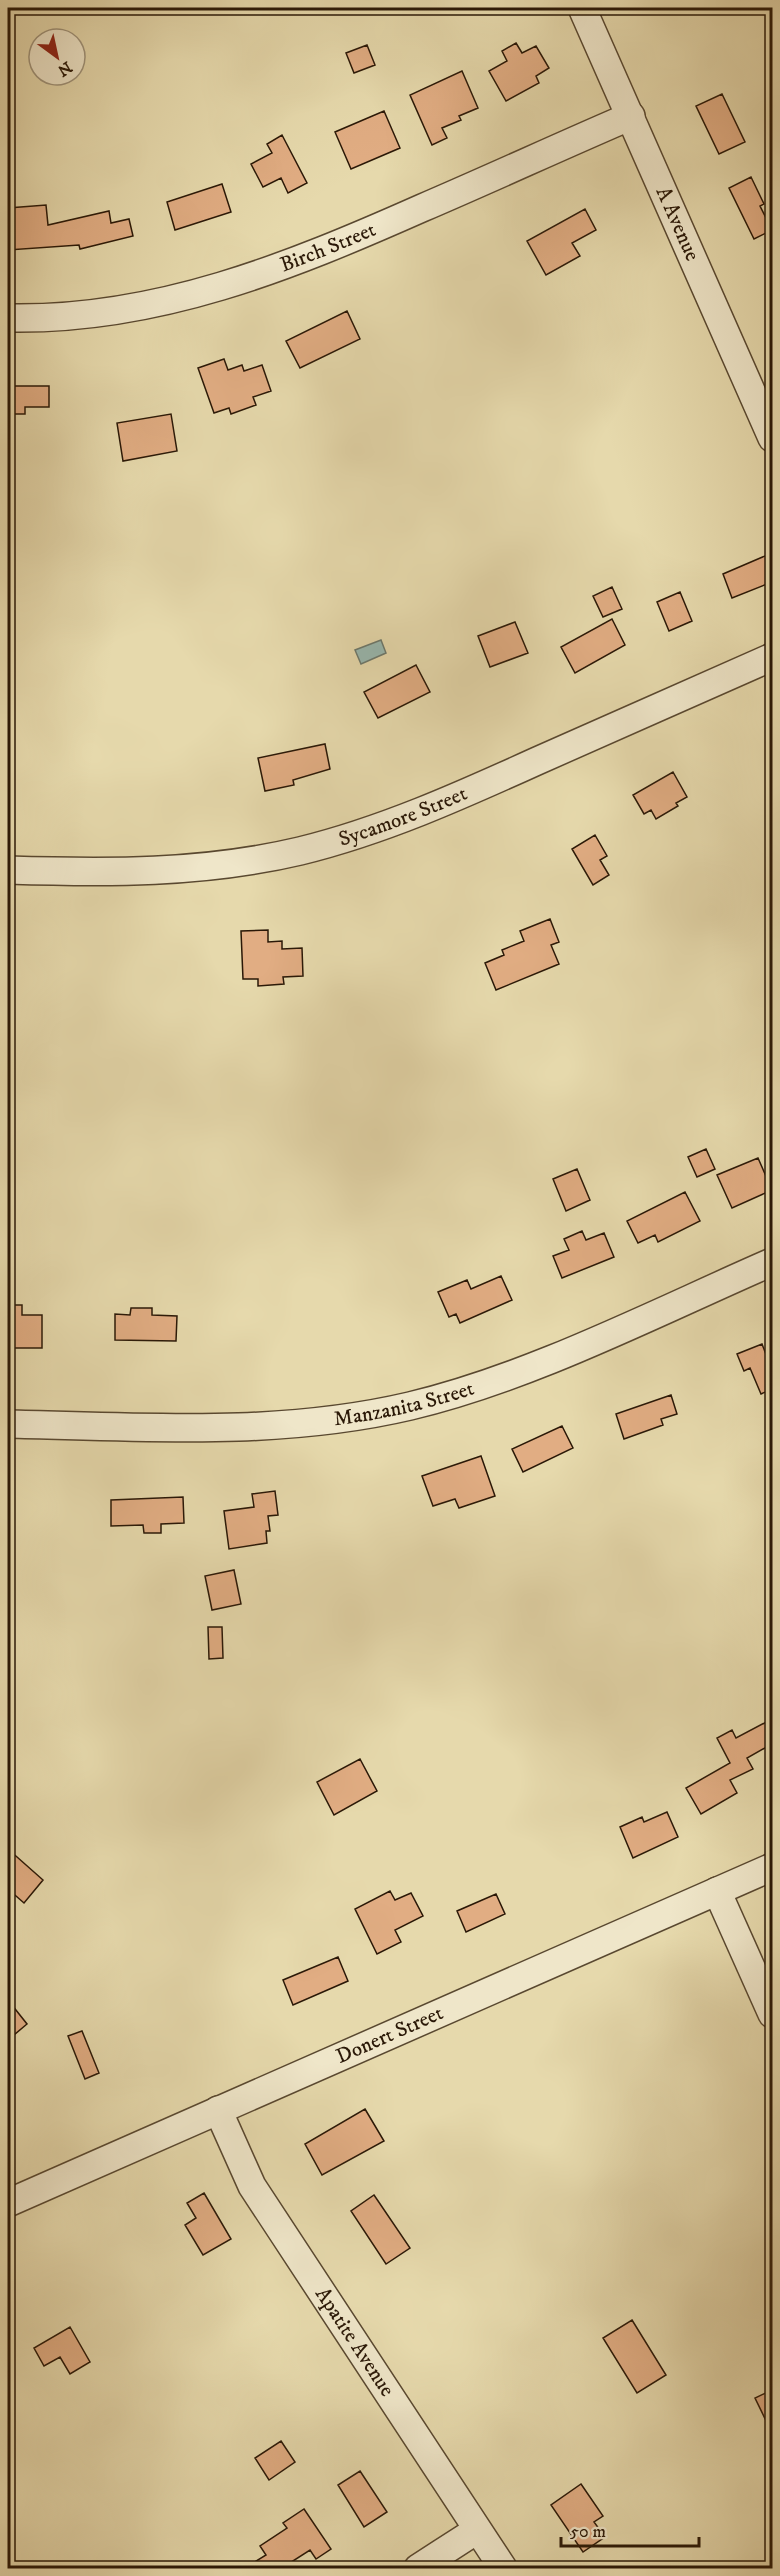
<svg xmlns="http://www.w3.org/2000/svg" width="780" height="2576" font-family="'IM FELL DW Pica',serif">
  <rect width="100%" height="100%" fill="#e6d9ac"/>
  <filter id="stains"><feTurbulence type="fractalNoise" baseFrequency=".00333" numOctaves="4"/><feColorMatrix values="0 0 0 0 .2 0 0 0 0 .09 0 0 0 0 .02 0 0 0 .5 -.17"/></filter>
  <radialGradient id="worn" r=".72"><stop offset=".6" stop-color="#630" stop-opacity="0"/><stop offset="1" stop-color="#630" stop-opacity=".3"/></radialGradient>
  <path fill="#98b9b1" stroke="#6c796d" stroke-width="1.5" d="M381 640 386 653 361 664 355 650Z"/>
  <path fill="#e1ad83" stroke="#2a1807" stroke-width="1.5" d="M516 43 522 53 536 46 549 68 536 76 539 83 506 101 489 71 507 61 502 51Z
    M367 45 375 65 354 73 346 53Z
    M462 71 478 108 459 116 461 120 442 128 447 138 432 145 410 95Z
    M722 94 745 142 719 154 696 106Z
    M384 111 400 148 351 169 335 132Z
    M282 135 307 183 288 193 281 178 263 187 251 164 272 153 267 144Z
    M751 177 764 204 760 206 772 230 754 239 729 188Z
    M222 184 231 212 175 230 167 202Z
    M46 205 48 225 109 211 111 223 129 219 133 236 80 249 79 245 8 250V208Z
    M585 209 596 230 572 243 580 256 546 275 527 241Z
    M347 311 360 339 300 368 286 341Z
    M224 359 228 370 242 365 244 371 262 365 271 391 253 397 256 405 231 414 229 408 214 413 198 368Z
    M8 386H49V407H25V414H8Z
    M171 414 177 451 123 461 117 423Z
    M772 553V582L732 598 723 574Z
    M612 587 622 609 603 617 593 596Z
    M680 592 692 621 669 631 657 602Z
    M612 619 625 645 575 673 561 647Z
    M515 622 528 653 490 667 478 636Z
    M416 665 430 692 378 718 364 692Z
    M325 744 330 769 293 780 294 785 265 791 258 758Z
    M673 772 687 797 676 803 678 806 656 819 651 810 644 814 633 795Z
    M595 835 607 856 600 860 609 875 593 885 572 849Z
    M550 919 559 942 551 945 559 964 496 990 485 963 504 955 502 950 524 941 520 931Z
    M268 930V942L282 941V949L302 948 303 976 283 977 284 984 258 986V979H243L241 931Z
    M706 1149 715 1169 697 1177 688 1157Z
    M758 1158 772 1190 732 1208 717 1175Z
    M577 1169 590 1200 566 1211 553 1179Z
    M685 1192 700 1221 658 1242 655 1235 638 1243 627 1221Z
    M582 1231 586 1240 604 1233 614 1257 562 1278 553 1256 569 1250 564 1239Z
    M501 1276 512 1300 460 1323 456 1314 449 1317 438 1292 467 1280 471 1289Z
    M8 1305H22V1315H42V1348H8Z
    M131 1308H152V1315L177 1316 176 1341 115 1340V1314L130 1315Z
    M762 1344 767 1357 772 1355V1389L761 1394 750 1368 744 1371 737 1354Z
    M671 1395 677 1414 661 1419 663 1425 624 1439 616 1414Z
    M562 1426 573 1448 523 1472 512 1449Z
    M481 1456 495 1496 459 1508 455 1499 433 1506 422 1476Z
    M275 1491 278 1515 268 1516 270 1531H266L267 1543 229 1549 224 1511 254 1507 252 1494Z
    M183 1497 184 1523 161 1524V1533H144L143 1525 111 1526V1500Z
    M234 1570 241 1604 212 1610 205 1576Z
    M208 1627H222L223 1658 209 1659Z
    M772 1719V1744L747 1758 753 1769 730 1780 737 1793 701 1814 686 1788 730 1763 717 1738 732 1730 736 1738Z
    M360 1759 377 1791 334 1815 317 1782Z
    M667 1812 678 1837 633 1858 620 1827 642 1817 644 1822Z
    M8 1849 43 1880 24 1903 8 1889Z
    M390 1891 395 1900 411 1893 423 1916 395 1930 401 1942 377 1954 355 1909Z
    M496 1894 505 1914 466 1932 457 1911Z
    M338 1957 348 1981 293 2005 283 1980Z
    M8 2000 27 2024 8 2040Z
    M82 2031 99 2073 85 2079 68 2036Z
    M365 2109 384 2141 322 2175 305 2144Z
    M204 2193 231 2239 203 2255 185 2225 196 2218 187 2203Z
    M374 2195 410 2248 386 2264 351 2211Z
    M632 2320 666 2375 637 2393 603 2338Z
    M70 2327 90 2362 70 2374 60 2357 44 2366 34 2348Z
    M772 2390V2433L755 2398Z
    M281 2441 295 2462 269 2480 255 2458Z
    M360 2471 387 2512 364 2527 338 2485Z
    M581 2484 603 2516 594 2522 605 2537 583 2552 551 2505Z
    M304 2509 331 2549 316 2559 310 2550 282 2568H245L266 2555 260 2546 287 2528 283 2523Z"/>
  <g fill="none" stroke-linecap="round" stroke-linejoin="round">
    <defs>
      <g id="minor">
        <path id="s1" d="M582 8 772 438"/>
        <path id="s2" d="M8 318C156 321 289 267 422 208 492 178 561 146 631 116"/>
        <path id="s3" d="M8 870C106 873 203 874 300 851 382 831 460 796 537 761 615 726 694 692 772 657"/>
        <path id="s4" d="M8 1424C141 1427 278 1437 410 1406 532 1377 657 1312 772 1262"/>
        <path d="M717 1891 772 2014"/>
        <path id="s5" d="M218 2110 252 2186 503 2568"/>
        <path id="s6" d="M8 2203 772 1867"/>
        <path d="M418 2568 477 2530"/>
      </g>
    </defs>
    <use href="#minor" stroke="#594830" stroke-width="30"/>
    <use href="#minor" stroke="#efe6c9" stroke-width="27"/>
  </g>
  <g text-anchor="middle" dominant-baseline="central" stroke-width="4.5" stroke-linejoin="round" paint-order="stroke">
    <g font-size="21" fill="#2a1807" stroke="#efe6c9">
      <text stroke="none"><textPath href="#s1" startOffset="236">A Avenue</textPath></text>
      <text stroke="none"><textPath href="#s2" startOffset="330">Birch Street</textPath></text>
      <text stroke="none"><textPath href="#s3" startOffset="402">Sycamore Street</textPath></text>
      <text stroke="none"><textPath href="#s4" startOffset="398">Manzanita Street</textPath></text>
      <text stroke="none"><textPath href="#s6" startOffset="417">Donert Street</textPath></text>
      <text stroke="none"><textPath href="#s5" startOffset="270">Apatite Avenue</textPath></text>
    </g>
  </g>
  <rect width="780" height="2576" fill="none" stroke="#e6d9ac" stroke-width="30"/>
  <rect x="9" y="9" width="762" height="2558" fill="none" stroke="#2a1807" stroke-width="3"/>
  <rect x="15" y="15" width="750" height="2546" fill="none" stroke="#2a1807" stroke-width="1.5"/>
  <g transform="translate(57 57) rotate(147)"><circle r="28" fill="#efe6c9" stroke="#a0947b" stroke-width="1.5"/>
  <path d="M0-4.5L10 22L0 15L-10 22Z" fill="#8f2418"/>
  <text y="-9" font-size="16" font-weight="bold" text-anchor="middle" fill="#2a1807">N</text>
  </g>
  <path d="M561 2537v9h138v-9" fill="none" stroke="#2a1807" stroke-width="3"/>
  <text x="570" y="2537" font-size="18" fill="#2a1807" stroke="#efe6c9" stroke-width="4.5" paint-order="stroke">50 m</text>
  <rect width="100%" height="100%" filter="url(#stains)"/>
  <rect width="100%" height="100%" fill="url(#worn)"/>
</svg>
